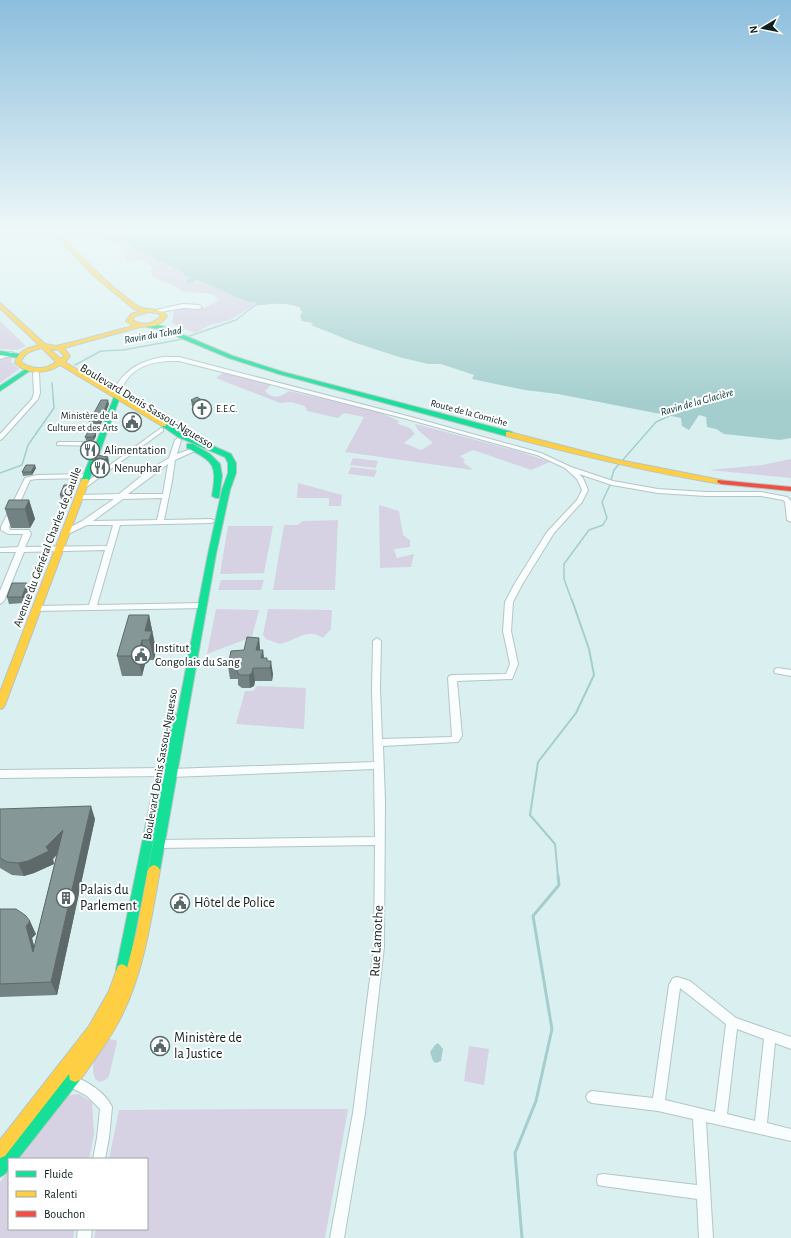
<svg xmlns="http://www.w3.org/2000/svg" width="791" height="1238" font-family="'Alegreya Sans',sans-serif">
  <rect width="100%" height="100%" fill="#daf0f0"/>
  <path fill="#d6d1e3" d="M85 230H107L121 238 135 248 134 250 151 254V257L182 272 186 277H189L185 282 190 283 197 280 248 302H255L256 304 230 320 210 325 195 333 172 323 174 311C194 305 201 315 218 299L212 294 181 291 177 287 153 277 150 271 153 267 143 260 128 262 124 257 129 254C115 242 100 235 81 233V231Z
    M0 322V321L26 346 17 350 0 349Z
    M8 356 12 357 11 362 19 369 0 383V358Z
    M224 372 272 384 265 391C272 400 281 397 289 391L377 411 399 421 398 424 410 428 415 434 404 443 421 450 433 443 418 430 415 424 518 451 550 462 531 470 473 450 460 456 465 460 463 462 473 470 345 452 364 417 344 413 338 418 307 411 305 406 291 402 280 403 216 378Z
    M353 458 378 461 376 468 350 465Z
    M791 459V478L709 470 762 465Z
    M351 467 377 470 374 477 348 474Z
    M298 483 342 495 341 506H329V498H297Z
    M379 505 399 511 403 535 410 540V547L394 549 397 558 414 554 411 567 380 568Z
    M338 520 335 590H273L284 525H298L302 521Z
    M228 526H273L264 573 220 574Z
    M221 580H264L261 590H218Z
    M216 609 259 610 252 637 207 654Z
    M268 609 332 610 331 629 323 638C307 627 296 641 280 644L266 639 263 635Z
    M257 686 306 688 304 729 236 724 245 691H253Z
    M109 1039 116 1040 117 1042 109 1076 107 1079 100 1082 96 1080C87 1063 100 1053 109 1039Z
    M469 1046 489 1049 484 1085 464 1081Z
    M79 1094 92 1102 94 1134 89 1159H18L67 1095Z
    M260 1109H348L325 1238H94L96 1229H147V1159H109L119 1110Z
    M9 1170V1229H75L73 1238H0V1182Z"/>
  <path fill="#a3cecd" d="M107 230H791V438L780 440 724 434 716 429 707 427 706 417 699 415 689 430 682 426 681 418 558 394 525 390 472 379 474 375 441 364H428L399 357 353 342 311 325 313 323 302 321 300 316 302 312 299 307C290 304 282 303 272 304 266 304 262 306 256 304L255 302H248L197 280 190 283 185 282 189 277H186L182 272 151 257V254L134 250V248L121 238Z
    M438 1043 443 1049 441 1061 436 1063 433 1061 430 1052 435 1045Z"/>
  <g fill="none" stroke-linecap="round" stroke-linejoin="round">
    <path stroke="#a3cecd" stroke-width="1.5" d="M75 365 101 351 123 350 178 340 236 320 254 306 260 304
      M0 473 22 465 28 445 54 408 52 383
      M611 480 614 470 656 422 669 416
      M572 601 564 579V564L589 530 603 525 607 518 602 502 610 485"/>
    <path stroke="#a3cecd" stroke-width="2" d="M558 877 555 844 530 815 538 762 576 713 594 675 589 649 572 600"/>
    <path stroke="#a3cecd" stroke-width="3" d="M522 1238 515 1153 536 1101 552 1029 533 916 559 885 558 876"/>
    <defs>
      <path id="street" d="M183 304 199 305 202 307 199 309 183 308 155 313 152 311Z
        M11 352 13 353V355L0 359V355Z
        M163 357H179L411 417 541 453 571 467 613 481 658 489 706 492H761L787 497 791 501V522L787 520 785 502 783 500 761 496H706L658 493 612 485 579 474 583 478 588 490 582 502 554 533 523 583 513 602 511 631 518 664 512 679 457 681 462 736 458 742 383 746 385 801 384 947 365 1113 344 1238H330L353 1113 374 947 375 845 157 848 153 847 152 844 153 841 157 840 375 837 374 769 171 777 168 776 166 773 168 770 171 769 374 762 372 689 373 641 377 638 381 641 380 689 382 739 452 737 448 678 449 676 452 675 506 674 510 664 503 631 505 602 515 583 547 532 577 500 582 490 577 479 565 468 537 455 407 419 179 361C157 360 133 365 123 386 121 390 120 394 119 398H115C111 384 130 368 142 363 149 360 156 358 163 357Z
        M36 371 39 373 40 393 38 399 2 439 0 440V434L32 399 34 393 33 373Z
        M161 428 163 429V431L85 488H81L80 487 81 486Z
        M178 438 181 440 177 454 196 447 199 449 175 460 172 481 164 520 211 519 215 521 211 523 120 525 97 605 202 603 206 606 205 608 33 611 32 609 36 606 89 605 105 550 24 552 4 601 0 604V591L16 552H0V548L18 547 23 534H8L1 530V527L25 478 37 475 87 474 90 476 87 478 37 479 30 480 9 527 10 530H29L31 534 25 547 107 546 113 525H87L68 534H62L61 532 82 521 114 499H79L76 497 79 495 119 494 149 470 169 458 175 440ZM168 464 163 494H128ZM162 498 157 520 93 521 123 499Z
        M59 442H98L101 444 98 446 57 445V443Z
        M778 668 791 670V676L775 673 774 671 775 669Z
        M161 768 164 769 166 772 164 775 161 776 0 778V770Z
        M677 977 690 981 736 1018 791 1037V1049L775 1043 767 1123 791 1129V1141L706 1122 713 1238H699L697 1199 603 1186 598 1185 597 1180 598 1175 603 1174 697 1185 693 1119 658 1111 592 1103 588 1101 586 1097 588 1093 592 1091 653 1098 669 985 673 978ZM680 988 726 1024 715 1112 665 1100ZM737 1029 764 1039 755 1121 727 1114Z
        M69 1074C84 1080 105 1091 112 1107L109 1138 105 1159H93L97 1138 100 1109 87 1096 65 1084 63 1080 65 1076Z
        M78 1229H92L91 1238H77Z"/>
      <path id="fast" d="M149 324 162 326 233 356 283 372 512 432 513 434 509 436H506L279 374 229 358 159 329 147 327V325Z
        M0 351 19 354 22 356 19 358 0 355Z
        M29 367 31 368V370L0 391V386Z
        M117 395 120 397 89 481 88 483H82L81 481 114 397Z
        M164 423 184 433 231 454 236 463V473L230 490 216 554 160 870 158 873 154 875 150 873 148 870 159 812 128 970 126 974 122 976 118 974 116 970 168 716 169 713 173 712 177 715 208 554 222 490 228 473V463L225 457 178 437 162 426V424Z
        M187 444H193L210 454 220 464 222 476 219 498H216L212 496C217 465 215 462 187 448Z
        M75 1068 80 1070 82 1075 80 1080 18 1159H9C9 1168 9 1173 0 1177V1158L70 1070Z"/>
      <path id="slow" d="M51 230H56C81 257 106 283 136 305 145 312 159 306 167 316L163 321 155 326 140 327 64 348 70 356 65 362 166 424V426H162L60 365C47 374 27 375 15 363 18 351 27 348 39 345L0 308V303L45 344 56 346 77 341 133 326 126 321 131 314 141 311 134 309 93 275ZM148 312 158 313 161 316C153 325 142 326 132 320L135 316ZM42 348 56 362C45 370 33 370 21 362 24 352 33 350 42 348ZM49 349 59 350 64 356 61 359Z
        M506 432H509L614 459 721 480 725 482 721 484C648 472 577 455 506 436Z
        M82 479H88L89 481 5 705 3 708 0 709V692Z
        M154 865 158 867 160 870C151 919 144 971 122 1015 111 1038 95 1059 80 1080L75 1082 70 1080 69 1074 5 1156 0 1158V1140L89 1026 109 991 118 966 122 964 126 966 127 968 137 930 148 870 150 867Z"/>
      <path id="jam" d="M718 480 791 487V491L721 484 717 482Z"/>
    </defs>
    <use href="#street" stroke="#b4c5c5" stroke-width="2"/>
    <use href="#fast" stroke="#b4c5c5" stroke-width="2"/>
    <use href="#slow" stroke="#b4c5c5" stroke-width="2"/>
    <use href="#jam" stroke="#b4c5c5" stroke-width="2"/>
    <use href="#street" fill="#f9fdfd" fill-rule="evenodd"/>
    <use href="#fast" fill="#16e098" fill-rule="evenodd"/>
    <use href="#slow" fill="#ffcf43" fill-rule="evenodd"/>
    <use href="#jam" fill="#f24e42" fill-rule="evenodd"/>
  </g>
  <path fill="#738282" d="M191 400 208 404V410L202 412 192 406Z
    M109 404 100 426H90L89 422Z
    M96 433V436L94 440H86L85 437Z
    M108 457 109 464 97 472H95L93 466Z
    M36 468 32 475 23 476 22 472Z
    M75 489 70 501 61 499 60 495Z
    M29 500 35 519 30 528H11L5 509Z
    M29 590 24 603 9 604 7 597Z
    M149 615 156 650 154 660H146L142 676H122L117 656Z
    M259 638 260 650H263L264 658H267V661L273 674 272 681H255L254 686 250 688H242L238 685V679H230L228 666 244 650Z
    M0 809 95 819 57 995 0 997V909L36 934 32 938 34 947 57 854 53 859 54 864 34 873 24 876 12 875 0 868Z"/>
  <path fill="#5e6a6a" d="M108 400 109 404 100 426V422Z
    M208 404V410L202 412 201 407Z
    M96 433V436L94 440 93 437Z
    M108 457 109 464 97 472 96 466Z
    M35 465 36 468 32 475 31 472Z
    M74 485 75 489 70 501 69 497Z
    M29 500 35 519 30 528 25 509Z
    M27 583 29 590 24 603 22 597Z
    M149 615 156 650 154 660 149 640 145 631Z
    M259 638 260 651 256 650Z
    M142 640 146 660 142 676 138 656Z
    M263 650 264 663 261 658Z
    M271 661 273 674 272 681 270 668Z
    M253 668 255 681 254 686 250 688 249 675Z
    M91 806 95 819 57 995 51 982Z
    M63 830 68 843 53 859 54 864 34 873 24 876 18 863 46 847Z
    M30 921 36 934 32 938 39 964 33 952 26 926Z"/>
  <path fill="#869797" stroke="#5e6a6a" d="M197 397 208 404 201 407 191 400Z
    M101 400H108L100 422H89Z
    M88 432 96 433 93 437H85Z
    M97 455 108 457 96 466H93Z
    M26 465H35L31 472H22Z
    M64 485H74L69 497 60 495Z
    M9 500H29L25 509H5Z
    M12 583H27L22 597H7Z
    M129 615H149L145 631H152L149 640H142L138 656H117Z
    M247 637 259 638 256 650H263L261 658H267V661H271L270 668H253L252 673 249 675H240L237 672 238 667 228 666 231 651 244 650Z
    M91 806 51 982 0 984V909H16L25 915 30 921 26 926 33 952 63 830 46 847 49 851 28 861 18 863 7 862 0 858V809Z"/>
  <linearGradient id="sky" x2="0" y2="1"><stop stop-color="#8cbedd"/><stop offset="0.57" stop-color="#eef8f8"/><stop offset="1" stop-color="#eef8f8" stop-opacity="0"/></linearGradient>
  <rect width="791" height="404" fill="url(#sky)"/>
  <defs>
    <symbol id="church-ring" viewBox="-11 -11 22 22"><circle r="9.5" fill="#fff" stroke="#576969" stroke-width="1.5"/><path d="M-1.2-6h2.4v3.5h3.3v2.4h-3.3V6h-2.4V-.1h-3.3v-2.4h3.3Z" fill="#576969"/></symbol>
    <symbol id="civic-ring" viewBox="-11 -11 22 22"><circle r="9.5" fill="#fff" stroke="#576969" stroke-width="1.5"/><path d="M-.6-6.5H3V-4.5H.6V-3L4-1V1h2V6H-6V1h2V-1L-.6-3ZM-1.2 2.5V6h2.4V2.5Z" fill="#576969"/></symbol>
    <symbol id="restaurant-ring" viewBox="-11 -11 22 22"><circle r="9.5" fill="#fff" stroke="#576969" stroke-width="1.5"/><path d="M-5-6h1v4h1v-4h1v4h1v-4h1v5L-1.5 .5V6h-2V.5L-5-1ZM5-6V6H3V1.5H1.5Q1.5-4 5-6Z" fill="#576969"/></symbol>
    <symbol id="building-ring" viewBox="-11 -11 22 22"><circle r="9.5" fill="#fff" stroke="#576969" stroke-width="1.5"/><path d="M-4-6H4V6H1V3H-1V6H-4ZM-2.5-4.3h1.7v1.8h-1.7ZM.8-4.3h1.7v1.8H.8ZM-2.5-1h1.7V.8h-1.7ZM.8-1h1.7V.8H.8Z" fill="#576969"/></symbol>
  </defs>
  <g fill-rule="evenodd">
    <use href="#church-ring" x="191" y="398" width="22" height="22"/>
    <use href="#civic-ring" x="121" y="411" width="22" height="22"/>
    <use href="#restaurant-ring" x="79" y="439" width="22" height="22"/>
    <use href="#restaurant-ring" x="89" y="457" width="22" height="22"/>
    <use href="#civic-ring" x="130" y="644" width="22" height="22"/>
    <use href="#building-ring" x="55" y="887" width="22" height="22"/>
    <use href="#civic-ring" x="169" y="892" width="22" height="22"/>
    <use href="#civic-ring" x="149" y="1035" width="22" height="22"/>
  </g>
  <g text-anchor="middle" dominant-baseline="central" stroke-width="4" stroke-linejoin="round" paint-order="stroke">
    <g font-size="10" fill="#112120" stroke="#fff" text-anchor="start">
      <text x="216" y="409">E.E.C.</text>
      <text x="118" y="416" text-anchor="end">Ministère de la<tspan x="118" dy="12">Culture et des Arts</tspan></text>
    </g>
    <g font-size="10" fill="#112120" stroke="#fff">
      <text transform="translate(469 413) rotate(15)">Route de la Corniche</text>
    </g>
    <g font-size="11" font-style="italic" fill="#003232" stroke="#fff">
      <text transform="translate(153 335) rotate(-10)">Ravin du Tchad</text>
      <text transform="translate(697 402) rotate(-16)">Ravin de la Glacière</text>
    </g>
    <g font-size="12" fill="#112120" stroke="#fff">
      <text transform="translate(147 406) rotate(31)">Boulevard Denis Sassou-Nguesso</text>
      <text transform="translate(47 547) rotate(-69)">Avenue du Général Charles de Gaulle</text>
      <text transform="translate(160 764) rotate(-80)">Boulevard Denis Sassou-Nguesso</text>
    </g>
    <g font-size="12" fill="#112120" stroke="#fff" text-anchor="start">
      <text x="104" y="450">Alimentation</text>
      <text x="114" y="468">Nenuphar</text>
      <text x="155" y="648">Institut<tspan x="155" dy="14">Congolais du Sang</tspan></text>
    </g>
    <g font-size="14" fill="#112120" stroke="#fff" text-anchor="start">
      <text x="80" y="890">Palais du<tspan x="80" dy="16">Parlement</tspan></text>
      <text x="194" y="903">Hôtel de Police</text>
      <text x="174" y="1038">Ministère de<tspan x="174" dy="16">la Justice</tspan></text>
    </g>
    <g font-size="14" fill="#112120" stroke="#fff">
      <text transform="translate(377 941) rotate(-87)">Rue Lamothe</text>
    </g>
  </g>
  <rect x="8" y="1158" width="140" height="72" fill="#ffffff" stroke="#a0a6a6"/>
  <rect x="16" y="1171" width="20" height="6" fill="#16e098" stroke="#a0a6a6"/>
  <text x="44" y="1178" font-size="12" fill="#112120">Fluide</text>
  <rect x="16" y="1191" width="20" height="6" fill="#ffcf43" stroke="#a0a6a6"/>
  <text x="44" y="1198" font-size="12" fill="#112120">Ralenti</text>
  <rect x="16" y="1211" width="20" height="6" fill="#f24e42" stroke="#a0a6a6"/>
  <text x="44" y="1218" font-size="12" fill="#112120">Bouchon</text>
  <g transform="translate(763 28) rotate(260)" stroke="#ffffff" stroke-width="3" paint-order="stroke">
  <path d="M0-3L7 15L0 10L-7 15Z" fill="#112120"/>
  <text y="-6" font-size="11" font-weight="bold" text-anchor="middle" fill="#112120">N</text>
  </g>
</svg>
